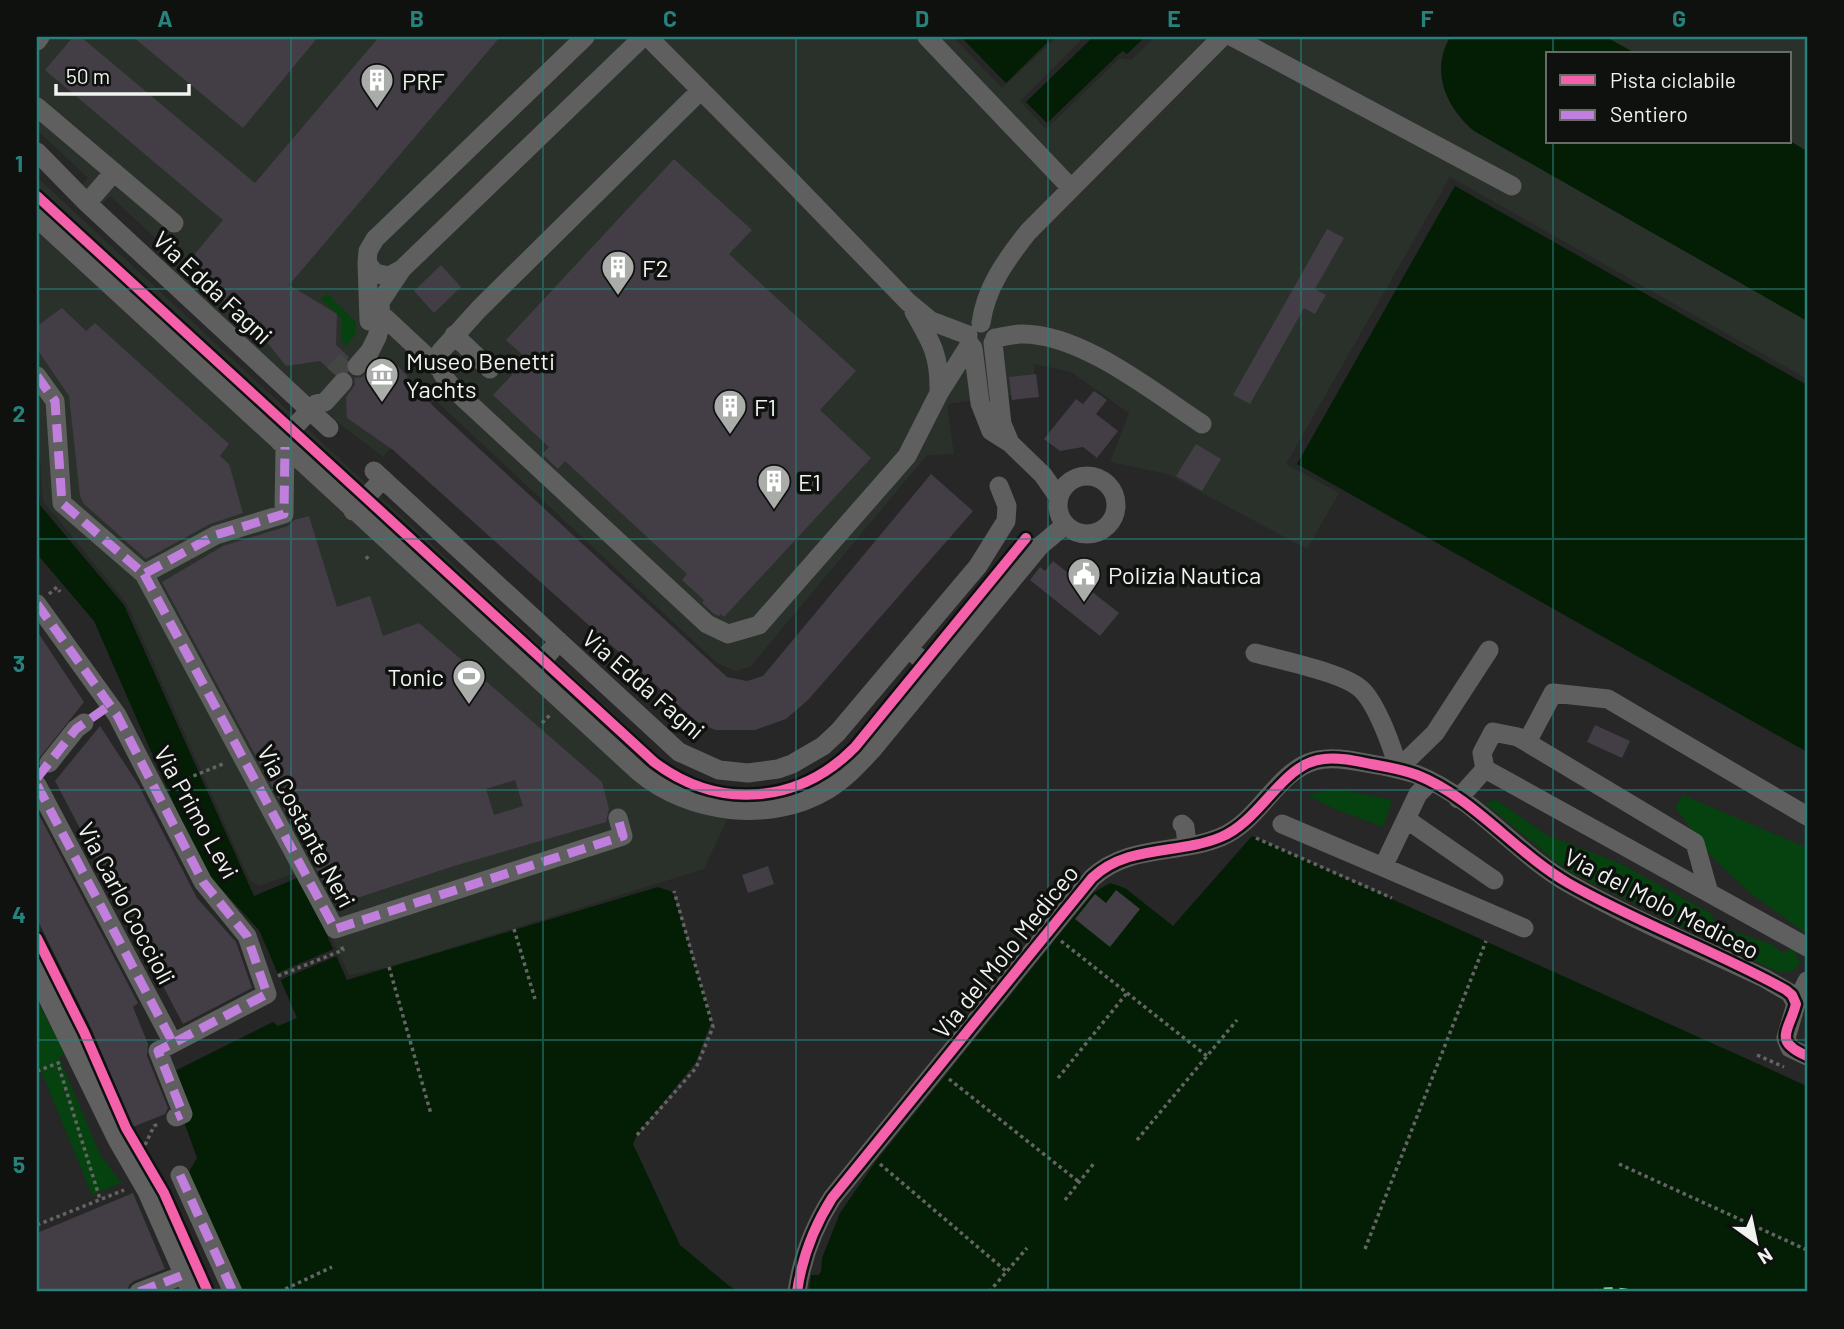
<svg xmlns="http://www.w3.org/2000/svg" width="1844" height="1329" font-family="Barlow,sans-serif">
  <rect width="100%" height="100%" fill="#262726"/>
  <path fill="#2a312a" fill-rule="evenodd" d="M37 37H953L1002 88 1057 37H1084L1020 101 1046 129 1120 58 1131 60 1155 37H1807V379L1450 177 1286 464 1339 493 1307 549 1167 474 1110 462 1129 413 1071 372 1034 364 1035 392 947 404 954 454 927 455 750 667 735 671 717 663 435 400 383 457 340 424 169 269 178 259 110 196 100 206 80 187 88 178 37 130ZM1548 54H1790V142H1548Z
    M37 177 673 769 740 792 704 869 389 967 349 975 299 872 259 886 250 881 127 604 43 501 40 459 37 457Z"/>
  <path fill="#05420f" d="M327 294 356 322 355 335 346 346 341 341 342 319 321 299Z
    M1336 789 1392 800 1383 827 1335 809 1307 795Z
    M1683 795 1807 848V934L1750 893 1711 856 1675 807Z
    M1496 800 1547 835 1619 863 1712 914 1716 925 1773 945 1783 953 1791 949 1796 950 1797 960 1801 961C1795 971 1791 973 1779 972L1714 943 1566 870 1485 803Z
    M37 1000 65 1054 59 1057 100 1154 121 1183 92 1195 37 1061Z"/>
  <path fill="#031e05" d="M961 37H1053L1006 83Z
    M1093 37H1145L1127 54 1123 51 1119 54 1047 123 1026 102Z
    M1450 37H1606L1637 54H1548V142L1790 141 1807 151V321L1474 131C1446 107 1430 72 1450 37Z
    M1455 186 1807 385V752L1297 464Z
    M37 471 40 505 124 605 254 896 297 878 302 880 347 980 658 887 673 892 712 1020 696 1062 637 1135 633 1144 680 1245 728 1285 736 1290 747 1292H235L184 1180 197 1158 182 1116 175 1071 273 1022 278 1026 297 1018 259 930 202 868 94 621 37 554Z
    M1252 836 1807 1086V1292H809L811 1275H818L821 1272 822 1258 840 1213 876 1161 1093 893 1110 883 1125 888 1173 926Z"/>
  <path fill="#262726" d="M336 948 339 955 278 981 275 974Z"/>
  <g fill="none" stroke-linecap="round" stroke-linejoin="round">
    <path stroke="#8de18e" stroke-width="2" stroke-dasharray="9 7" stroke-linecap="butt" d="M1588 1292C1606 1286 1620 1288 1639 1292"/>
  </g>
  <path fill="#433d46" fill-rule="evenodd" d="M73 37H81L255 183 379 37H500L289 285 337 314 336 345 349 357 345 363 346 370 334 374 320 361 286 366 254 326 184 267 223 220 45 70Z
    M133 37H318L243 128Z
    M674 159 752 230 729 254 856 371 820 410 871 458 724 617 721 614 719 616 714 614 702 603 704 600 682 580 687 574 565 461 558 469 542 454 549 447 493 395 527 359 506 340Z
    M1327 229 1344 238 1315 289 1326 295 1315 314 1304 308 1250 404 1233 395Z
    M441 265 461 287 434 313 414 291Z
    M62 308 86 331 95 323 229 444 220 456 229 464 243 513 210 524 146 559 84 504 80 496 69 396 37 349V326Z
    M398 366 433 406 727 677 747 681 763 676 931 474 973 511 808 700 786 719 755 730H715L697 722 393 450 347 418 346 397 355 385 354 378 362 377 370 369Z
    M1036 374 1039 397 1012 400 1009 377Z
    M1094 391 1107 400 1096 414 1118 431 1097 458 1083 447 1060 451 1044 439 1076 399 1083 404Z
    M1196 444 1221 459 1202 491 1176 476Z
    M309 516 337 607 370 596 383 636 419 623 602 782 609 809 606 822 454 866 336 905 162 582 223 546 288 526 294 520ZM515 780 523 806 494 815 486 789Z
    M1053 561 1119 613 1100 636 1030 580 1040 567 1045 571Z
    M37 631 84 702 37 761Z
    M1595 725 1630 741 1622 758 1587 742Z
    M100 726 138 784 197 898 236 942 252 988 183 1024 55 781Z
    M37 811 138 1003 133 1007 148 1044 147 1056 168 1108 165 1114 133 1127 91 1028 37 919Z
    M768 866 774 884 748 893 742 875Z
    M1116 890 1140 909 1110 947 1075 919 1095 894 1106 903Z
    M133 1193 165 1269 134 1281 129 1285 127 1292H37V1233Z"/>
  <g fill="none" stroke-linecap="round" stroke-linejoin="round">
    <path stroke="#444644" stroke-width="19" stroke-dasharray="19 10" stroke-linecap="butt" d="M334 374 349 357"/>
    <path stroke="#646464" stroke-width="3.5" stroke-dasharray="3.5 3.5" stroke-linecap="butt" d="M366 559 370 554
      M49 594 57 587 60 592
      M542 723 552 713
      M174 784 225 763
      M1256 838 1392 898
      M514 929 535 999
      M37 931 47 951
      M1061 941 1207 1056
      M389 967 431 1114
      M278 976 343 950 340 944
      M1757 1055 1784 1067
      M59 1067 100 1199
      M37 1071 61 1062
      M1058 1078 1127 993
      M949 1079 1079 1182
      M637 1135 696 1068 713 1027 674 891
      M1137 1140 1237 1020
      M145 1145 154 1126 160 1123
      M880 1164 1006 1271
      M1619 1164 1807 1250
      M1065 1200 1095 1162
      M37 1225 124 1190
      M1365 1249 1486 941
      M279 1292 332 1267
      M989 1292 1027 1248"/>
    <path stroke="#5f5f5f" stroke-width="19" d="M648 37 790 180 908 302 931 321 968 335
      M927 37 1070 187
      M1233 37 1512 186
      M37 41 40 37
      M701 90 479 309 441 351C431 372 458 393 472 406L707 624 728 634 759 625 907 456 939 393 970 344
      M37 107 174 223
      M37 152 87 203 329 428
      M87 203 114 172
      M37 218 639 772C689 814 770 824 827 790 845 779 858 765 872 750L1040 546 1065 525
      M367 263 369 321
      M402 269 389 276 375 273 367 263 368 251 375 239 585 37
      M914 312C932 343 940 356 939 393
      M380 313 439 368
      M981 323C986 287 1006 260 1028 232L1222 37
      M454 335 490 369
      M995 338C1003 337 1013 334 1021 334 1081 333 1153 392 1202 424
      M993 343 1002 424 1010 443
      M973 348 980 403 991 431 1010 443 1043 475 1059 498
      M357 366 370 351 377 337 381 322 380 302 402 269 643 37
      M37 376 55 401 62 503 144 574 216 535 284 514 285 447
      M280 442 316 404 325 402 343 382
      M374 471 679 752 719 770 748 773 778 769 792 764 823 746 838 732 978 566 1006 521 1007 506 999 486
      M1058 505a29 29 0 1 1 58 0a29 29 0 1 1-58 0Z
      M353 511 383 479
      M144 574 335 929 623 836 618 818
      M37 604 117 715 203 882 247 936 267 994 158 1051 183 1114 176 1117
      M909 649 936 672
      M1255 653C1280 660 1346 673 1362 690 1377 705 1393 748 1398 769L1435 733 1489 650
      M532 673 559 641
      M1527 742 1553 693 1608 699 1807 816
      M49 763 76 729 84 723
      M1485 769 1482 753 1493 732 1518 737 1695 843 1709 893
      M37 785 173 1043
      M1458 799 1485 769 1807 947
      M1406 819 1494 880
      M1182 824 1185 827 1187 845
      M1282 824 1383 867 1418 794 1431 781
      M1383 867 1524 928
      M1807 981 1796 1004 1786 1038 1790 1048 1807 1056
      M180 1175 233 1292
      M139 1292 186 1274
      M797 1292C802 1257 813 1228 832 1198L1092 878C1128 844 1178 855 1221 837 1260 821 1276 772 1314 761 1330 756 1350 760 1366 763 1384 766 1401 769 1418 775 1474 797 1516 853 1568 883 1631 919 1699 947 1764 978L1790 993 1796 1004"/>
    <path stroke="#606060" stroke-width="24" d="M37 970 119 1138 149 1190 194 1292"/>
    <path stroke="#c07fdc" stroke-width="9" stroke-dasharray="18 9" stroke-linecap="butt" d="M37 376 55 401 62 503 144 574 216 535 284 514 285 447
      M144 574 335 929 623 836 618 818
      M37 604 117 715 203 882 247 936 267 994 158 1051 183 1114 176 1117
      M37 778 76 729 110 705
      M37 785 173 1043
      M180 1175 233 1292
      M139 1292 186 1274"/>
    <defs>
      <path id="cycleway" d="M37 196 654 762C719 811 799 804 855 747L1026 538
        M37 938 84 1032 126 1128 164 1193 208 1292
        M797 1292C802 1257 813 1228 832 1198L1092 878C1128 844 1178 855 1221 837 1261 821 1283 762 1324 759 1339 757 1356 761 1371 764 1387 767 1402 769 1417 775 1473 797 1516 853 1568 883 1638 923 1716 951 1786 990L1792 995 1796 1004C1788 1033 1773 1041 1807 1056"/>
    </defs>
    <use href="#cycleway" stroke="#0f110f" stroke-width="15"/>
    <use href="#cycleway" stroke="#f560ab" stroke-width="10"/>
  </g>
  <path fill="none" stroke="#26827b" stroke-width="2" stroke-opacity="0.55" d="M291 37V1292M543 37V1292M796 37V1292M1048 37V1292M1301 37V1292M1553 37V54M1553 142V1292M37 289H1807M37 539H1807M37 790H1807M37 1040H1807"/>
  <defs>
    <symbol id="building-pin" viewBox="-11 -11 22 30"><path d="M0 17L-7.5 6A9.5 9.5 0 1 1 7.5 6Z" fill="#a9aca9" stroke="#0f110f"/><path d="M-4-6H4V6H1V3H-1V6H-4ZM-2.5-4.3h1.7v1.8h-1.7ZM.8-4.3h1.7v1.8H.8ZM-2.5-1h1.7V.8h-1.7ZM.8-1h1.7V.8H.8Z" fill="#fff"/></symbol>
    <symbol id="museum-pin" viewBox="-11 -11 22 30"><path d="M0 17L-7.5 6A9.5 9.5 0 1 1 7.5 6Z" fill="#a9aca9" stroke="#0f110f"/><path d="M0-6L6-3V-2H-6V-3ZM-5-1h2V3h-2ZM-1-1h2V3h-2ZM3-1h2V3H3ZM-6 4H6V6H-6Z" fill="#fff"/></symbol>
    <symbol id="civic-pin" viewBox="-11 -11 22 30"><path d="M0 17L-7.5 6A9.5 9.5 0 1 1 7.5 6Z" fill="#a9aca9" stroke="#0f110f"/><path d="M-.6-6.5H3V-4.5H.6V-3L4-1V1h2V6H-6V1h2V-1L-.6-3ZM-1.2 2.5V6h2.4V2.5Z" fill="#fff"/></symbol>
    <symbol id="stadium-pin" viewBox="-11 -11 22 30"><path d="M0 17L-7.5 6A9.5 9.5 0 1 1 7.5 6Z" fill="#a9aca9" stroke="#0f110f"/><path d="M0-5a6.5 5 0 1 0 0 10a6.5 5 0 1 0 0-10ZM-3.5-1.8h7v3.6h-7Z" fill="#fff"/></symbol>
  </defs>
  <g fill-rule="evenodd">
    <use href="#building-pin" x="358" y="61" width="38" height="52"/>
    <use href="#building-pin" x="599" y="248" width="38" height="52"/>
    <use href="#museum-pin" x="363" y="355" width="38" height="52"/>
    <use href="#building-pin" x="711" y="387" width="38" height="52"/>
    <use href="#building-pin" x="755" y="462" width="38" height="52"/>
    <use href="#civic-pin" x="1065" y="555" width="38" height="52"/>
    <use href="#stadium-pin" x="450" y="657" width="38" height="52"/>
  </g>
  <g text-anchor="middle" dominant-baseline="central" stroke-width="7" stroke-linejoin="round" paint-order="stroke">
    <g font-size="24" fill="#f0f3f0" stroke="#0f110f" text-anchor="start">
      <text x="402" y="80">PRF</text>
      <text x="642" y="267">F2</text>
      <text x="406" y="360">Museo Benetti<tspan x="406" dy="28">Yachts</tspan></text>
      <text x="754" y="406">F1</text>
      <text x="798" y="481">E1</text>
      <text x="1108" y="574">Polizia Nautica</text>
      <text x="444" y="676" text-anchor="end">Tonic</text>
    </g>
    <g font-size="24" fill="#f0f3f0" stroke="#0f110f">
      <text transform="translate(213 287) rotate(43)">Via Edda Fagni</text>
      <text transform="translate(644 684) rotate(41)">Via Edda Fagni</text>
      <text transform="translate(197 812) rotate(61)">Via Primo Levi</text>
      <text transform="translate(307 826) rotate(62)">Via Costante Neri</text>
      <text transform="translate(127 903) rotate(62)">Via Carlo Coccioli</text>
      <text transform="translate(1662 903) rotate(27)">Via del Molo Mediceo</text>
      <text transform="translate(1005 951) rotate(-51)">Via del Molo Mediceo</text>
    </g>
  </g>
  <rect width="1844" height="1329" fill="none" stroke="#0f110f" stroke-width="77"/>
  <rect x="1546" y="52" width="245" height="91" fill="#0f110f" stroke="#696b69" stroke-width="2"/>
  <rect x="1560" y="75" width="35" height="10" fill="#f560ab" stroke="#696b69" stroke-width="2"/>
  <text x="1610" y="88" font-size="21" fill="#f0f3f0">Pista ciclabile</text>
  <rect x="1560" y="110" width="35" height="10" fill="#c07fdc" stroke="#696b69" stroke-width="2"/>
  <text x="1610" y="122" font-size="21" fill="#f0f3f0">Sentiero</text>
  <g transform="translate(1756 1242) rotate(147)" stroke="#0f110f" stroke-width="5" paint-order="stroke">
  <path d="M0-5L12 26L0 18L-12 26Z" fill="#f0f3f0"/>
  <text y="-10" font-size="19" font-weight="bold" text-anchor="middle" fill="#f0f3f0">N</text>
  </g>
  <path d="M56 84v10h133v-10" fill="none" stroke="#f0f3f0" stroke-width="3.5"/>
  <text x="66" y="84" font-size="21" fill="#f0f3f0" stroke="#0f110f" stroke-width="5" paint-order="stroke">50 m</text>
  <rect x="38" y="38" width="1768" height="1252" fill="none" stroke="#26827b" stroke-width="2.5"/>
  <g font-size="23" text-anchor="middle" font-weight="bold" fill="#26827b">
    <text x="165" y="27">A</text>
    <text x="417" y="27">B</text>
    <text x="670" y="27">C</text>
    <text x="922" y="27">D</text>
    <text x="1174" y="27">E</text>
    <text x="1427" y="27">F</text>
    <text x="1679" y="27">G</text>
    <text x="19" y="172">1</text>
    <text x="19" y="422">2</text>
    <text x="19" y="672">3</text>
    <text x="19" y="923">4</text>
    <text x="19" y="1173">5</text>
  </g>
</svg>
